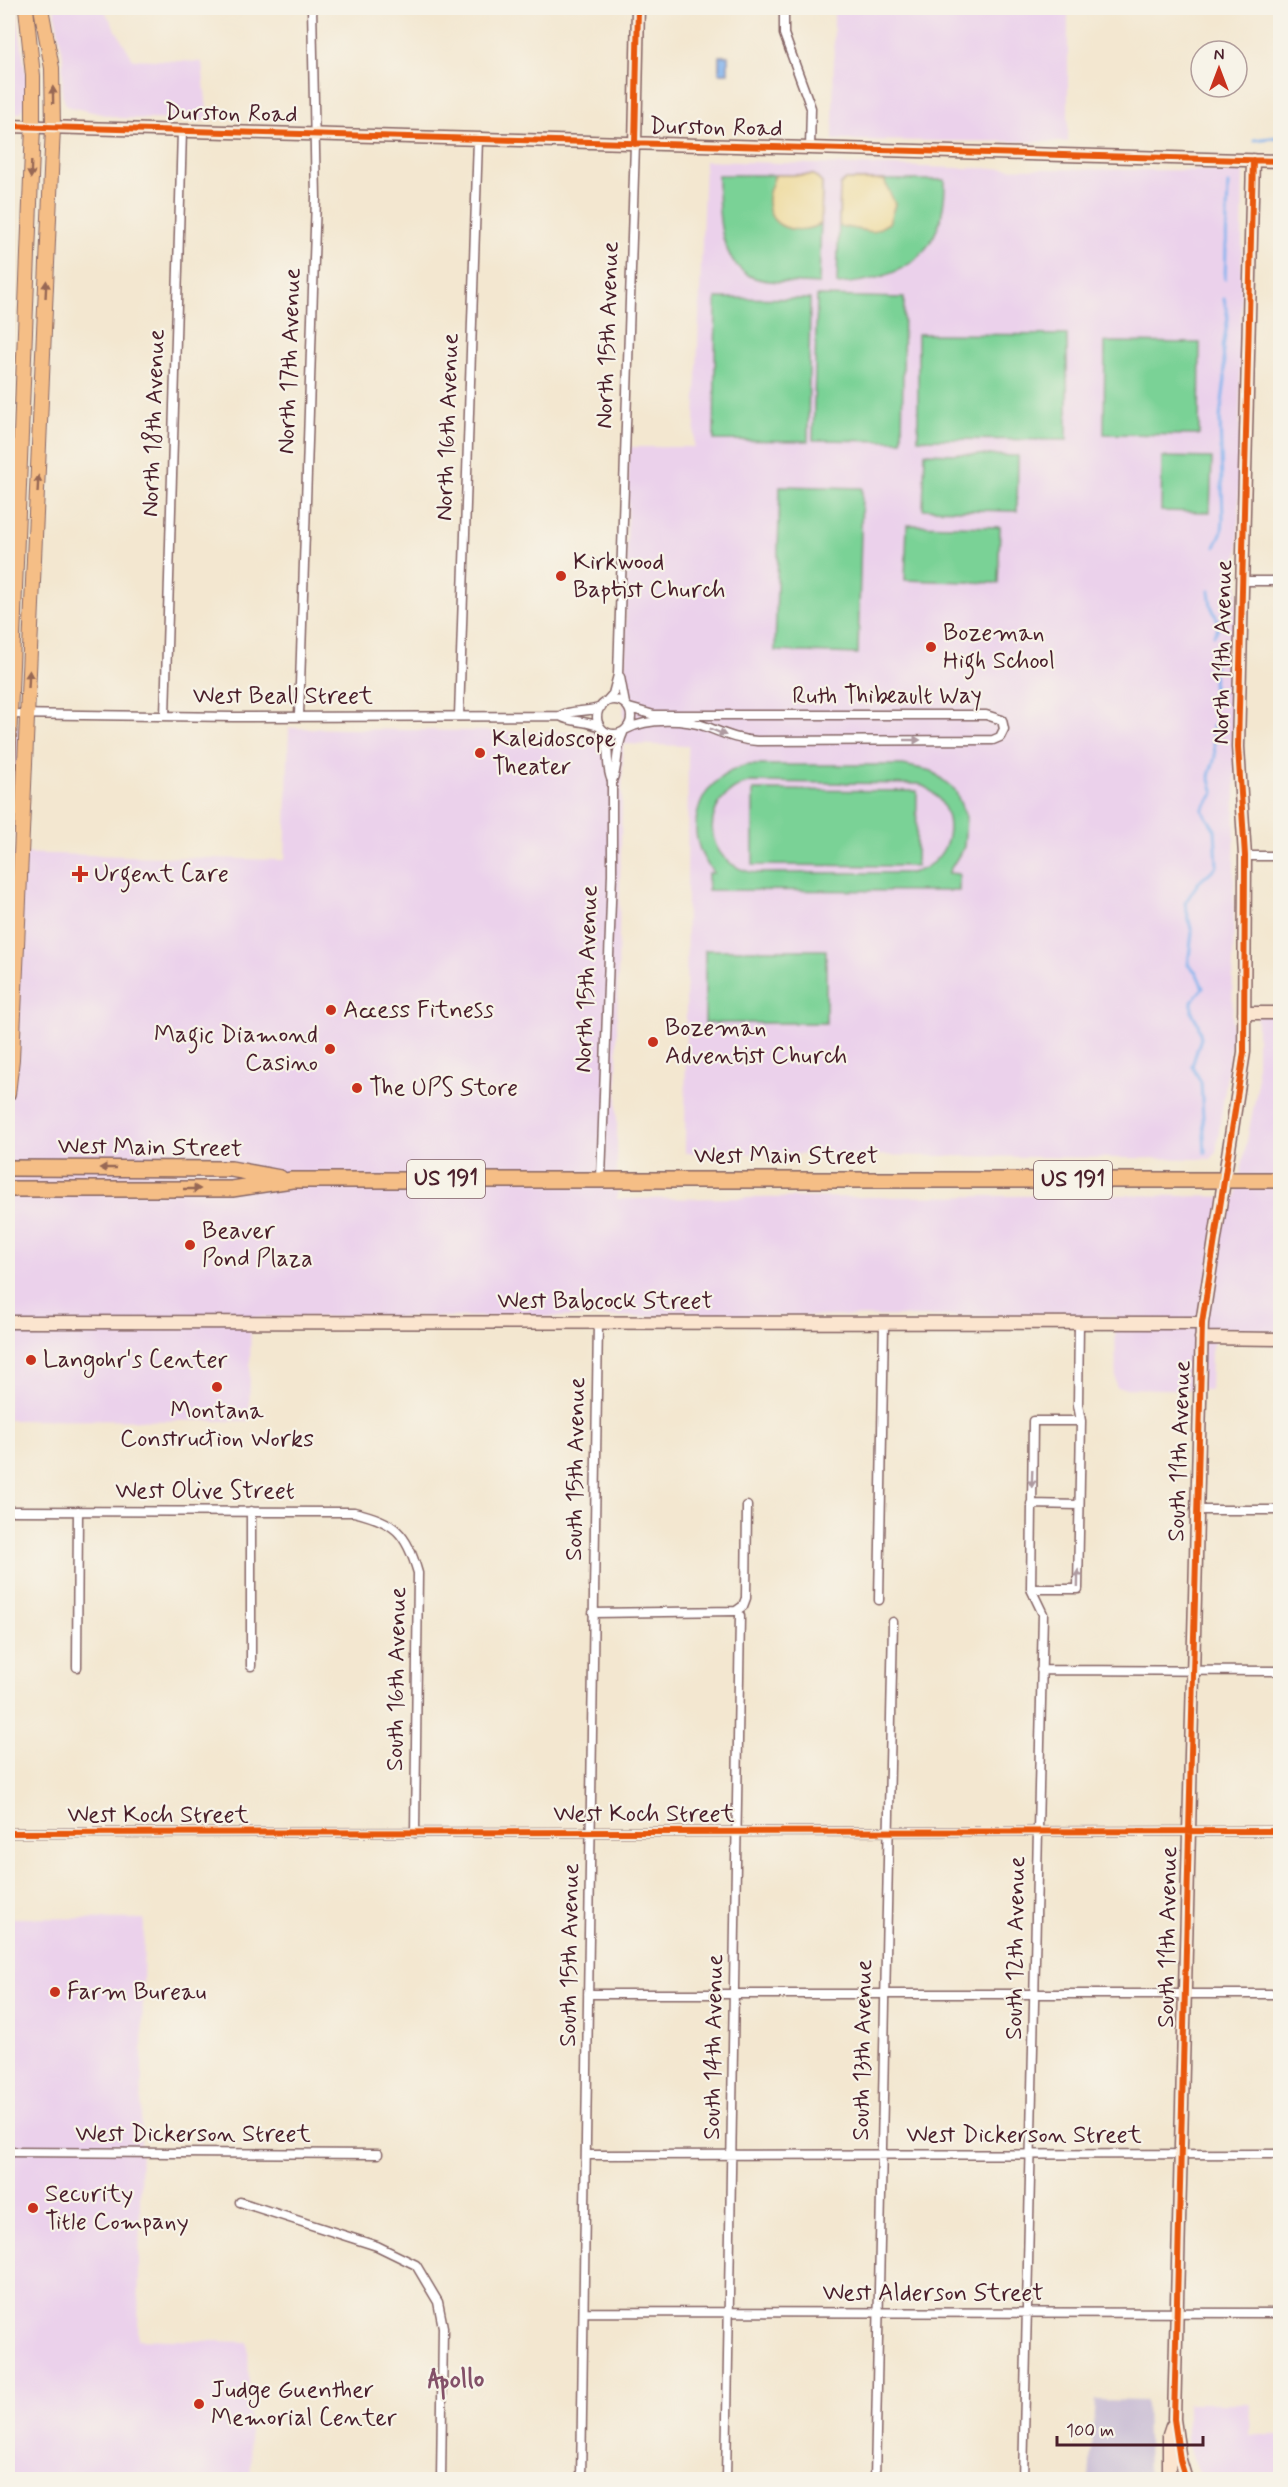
<svg xmlns="http://www.w3.org/2000/svg" width="1288" height="2487" font-family="Mynerve,sans-serif">
  <rect width="100%" height="100%" fill="#f7f3e8"/>
  <filter id="ink" filterUnits="userSpaceOnUse"><feTurbulence type="fractalNoise" baseFrequency=".0167" numOctaves="2"/><feDisplacementMap in="SourceGraphic" scale="12" xChannelSelector="R" yChannelSelector="G"/><feConvolveMatrix kernelMatrix="1 2 1 2 8 2 1 2 1" color-interpolation-filters="sRGB"/></filter>
  <filter id="wash" filterUnits="userSpaceOnUse"><feTurbulence type="fractalNoise" baseFrequency=".008" numOctaves="4" result="noise"/><feDisplacementMap in="SourceGraphic" scale="24" xChannelSelector="R" yChannelSelector="G"/><feGaussianBlur stdDeviation="1.35" result="paint"/><feColorMatrix in="noise" values="0 0 0 0 0 0 0 0 0 0 0 0 0 0 0 0 0 1.4 0 .05"/><feComposite in="paint" operator="in"/></filter>
  <g filter="url(#wash)">
    <rect width="100%" height="100%" fill="#f3e7d0"/>
    <path fill="#ebd1eb" d="M8 8H16L29 93 24 108 20 113H8Z
      M54 8H103L133 59 202 62 208 121 119 118 66 106 62 93 63 56Z
      M834 8H1068V142L833 140Z
      M705 161 959 168 1243 171 1232 1039 1216 1153 1211 1159 685 1153 688 746 623 744 617 1021V1199L1122 1195 1236 1197 1257 1089V1013H1280V1332L1216 1331 1211 1352 1210 1390 1116 1388 1115 1316 251 1317 249 1421 8 1420V726H21L13 853 285 860 289 728 603 733 623 744 629 447H694Z
      M8 1918 144 1919 138 2339 248 2342 251 2479 8 2480Z
      M1187 2403H1250L1249 2435H1280V2479H1202L1187 2444Z"/>
    <path fill="#cbbfd5" d="M1095 2400 1146 2401 1148 2479H1089Z"/>
    <path fill="#7ad296" stroke="#627860" stroke-width="1.5" fill-rule="evenodd" d="M718 175H814L822 183 819 284C802 282 765 284 750 276 717 259 718 207 718 175Z
      M846 180H945C946 254 904 280 837 284L840 185Z
      M817 296 904 298 902 441 813 440Z
      M716 298 810 299 808 441 714 440Z
      M918 334 1067 335V440L918 439Z
      M1105 342 1200 343 1199 435 1104 434Z
      M925 453 1018 456 1017 511 923 509Z
      M1162 457 1212 458 1210 512 1161 511Z
      M780 486 862 488 858 654 775 651Z
      M907 525 1000 527 998 583 905 580Z
      M747 765H903L932 771 955 790 966 817 964 847 948 873 959 874V891L708 890V873H714C679 833 697 778 747 765ZM751 782 919 784C962 803 958 862 911 873H757C701 867 696 796 751 782Z
      M753 790 917 791 916 866 753 865Z
      M705 950H826V1023H705Z"/>
    <path fill="#eeda9e" stroke="#9c7c64" stroke-width="1.5" d="M775 175H814L822 183 821 224C796 236 766 229 768 197 769 190 773 182 775 175Z
      M846 180H884L895 204 889 223 873 232 839 226 840 185Z"/>
    <path fill="#82b2ed" stroke="#66688c" stroke-width="1.5" d="M719 56H728V73H719Z"/>
    <g fill="none" stroke-linecap="round" stroke-linejoin="round">
      <path stroke="#82b2ed" stroke-width="3" d="M1254 140 1280 137
        M1225 279 1228 184
        M1215 547 1222 531 1223 519 1220 418 1225 379 1223 348 1228 318 1224 299
        M1209 591 1211 606 1220 625 1214 635
        M1213 692 1214 659
        M1205 1153 1201 1082 1192 1066 1201 1038 1198 1023 1192 1013V1001L1203 988 1196 972 1188 965 1192 933 1185 903 1198 883 1217 866 1215 830 1202 810 1214 793 1209 776 1215 757 1213 726"/>
    </g>
  </g>
  <g filter="url(#ink)">
    <g fill="none" stroke-linecap="round" stroke-linejoin="round">
      <defs>
        <path id="street" d="M784 8V34L811 108 810 148
          M1243 581H1280
          M620 677 625 704
          M597 717a17 17 0 1 1 34 0a17 17 0 1 1-34 0Z
          M605 703 613 694 618 675 635 144
          M8 714 233 717 560 716C572 723 587 720 600 727
          M299 715 316 198 312 8
          M165 716 182 131
          M459 716 478 139
          M560 716C572 709 587 713 601 707
          M627 729C648 718 685 719 707 727 725 734 738 740 757 741L993 740 1000 737 1004 729 1002 720 986 715H654L629 708
          M612 781C619 766 615 749 623 733
          M1245 856H1280
          M601 1178 612 874V781C604 764 612 746 601 729
          M1031 1504 1079 1505
          M1195 1510H1280
          M8 1511 354 1512C395 1522 406 1532 418 1573L415 1833
          M251 1511V1666
          M1031 1589H1078L1081 1421 1078 1405 1079 1322
          M879 1600 884 1322
          M593 1613 736 1611 743 1606 746 1598 747 1506
          M77 1667 78 1511
          M1041 1670 1280 1671
          M8 1833 1280 1831
          M588 1994H1280
          M8 2152 378 2154
          M587 2155 1280 2154
          M240 2202 377 2246 416 2265 438 2302 443 2327 441 2480
          M585 2312 1280 2313
          M581 2480 598 1322
          M726 2480 740 1616
          M875 2480 893 1622
          M1023 2480 1043 1614 1031 1589 1033 1421H1081"/>
        <path id="secondary" d="M8 126 1280 161
          M635 144 638 8
          M1244 1013H1280
          M8 1322 1202 1323
          M1201 1338 1280 1339
          M1169 2480V2435L1172 2426
          M1186 2480 1180 2460 1174 2419 1202 1323 1244 1052 1245 856 1238 747 1253 160"/>
        <path id="primary" d="M8 768 33 126V76L26 8
          M8 1094 12 1059 53 127 52 68 41 8"/>
        <path id="highway" d="M8 1168 231 1169 280 1178
          M8 1189H232L292 1180H1280"/>
      </defs>
      <use href="#street" stroke="#856565" stroke-width="11"/>
      <use href="#secondary" stroke="#856565" stroke-width="15"/>
      <use href="#primary" stroke="#856565" stroke-width="16"/>
      <use href="#highway" stroke="#856565" stroke-width="18"/>
      <use href="#street" stroke="#fff" stroke-width="8"/>
      <use href="#secondary" stroke="#fbe5cf" stroke-width="12"/>
      <use href="#primary" stroke="#f5be86" stroke-width="14"/>
      <use href="#highway" stroke="#f5be86" stroke-width="15"/>
      <defs>
        <path id="cycleway" d="M8 126 1280 161
          M635 144 638 8
          M8 1833 1280 1831
          M1186 2480 1180 2460 1174 2419 1202 1323 1244 1052 1245 856 1238 747 1253 160"/>
      </defs>
      <use href="#cycleway" stroke="#f7f3e8" stroke-width="10"/>
      <use href="#cycleway" stroke="#e8590c" stroke-width="6"/>
    </g>
    <defs><path id="oneway-solid" d="M-6-.8H1V-3.2L6.5 0L1 3.2V.8H-6Z" transform="scale(1.5)"/></defs>
    <g fill="#976754">
      <use href="#oneway-solid" transform="translate(53 95) rotate(-91)"/>
      <use href="#oneway-solid" transform="translate(31 170) rotate(92)"/>
      <use href="#oneway-solid" transform="translate(46 289) rotate(-87)"/>
      <use href="#oneway-solid" transform="translate(38 484) rotate(-87)"/>
      <use href="#oneway-solid" transform="translate(29 679) rotate(-87)"/>
      <use href="#oneway-solid" transform="translate(108 1168) rotate(-180)"/>
      <use href="#oneway-solid" transform="translate(192 1189)"/>
    </g>
    <g fill="#ae9aa0">
      <use href="#oneway-solid" transform="translate(718 732) rotate(23)"/>
      <use href="#oneway-solid" transform="translate(912 740)"/>
      <use href="#oneway-solid" transform="translate(1032 1479) rotate(92)"/>
      <use href="#oneway-solid" transform="translate(1078 1578) rotate(-89)"/>
    </g>
  </g>
  <g fill="#c8321e" stroke="#f7f3e8" stroke-width="2">
    <circle cx="561" cy="576" r="6"/>
    <circle cx="931" cy="647" r="6"/>
    <circle cx="480" cy="753" r="6"/>
    <path d="M77 865h6v6h6v6h-6v6h-6v-6h-6v-6h6z"/>
    <circle cx="331" cy="1010" r="6"/>
    <circle cx="653" cy="1042" r="6"/>
    <circle cx="330" cy="1049" r="6"/>
    <circle cx="357" cy="1088" r="6"/>
    <circle cx="190" cy="1245" r="6"/>
    <circle cx="31" cy="1360" r="6"/>
    <circle cx="217" cy="1387" r="6"/>
    <circle cx="55" cy="1992" r="6"/>
    <circle cx="33" cy="2208" r="6"/>
    <circle cx="199" cy="2404" r="6"/>
  </g>
  <g text-anchor="middle" dominant-baseline="central" stroke-width="4.5" stroke-linejoin="round" paint-order="stroke">
    <g fill="#f7f3e8" stroke="#7e5f64" stroke-width="1.5">
      <rect x="407" y="1160" width="78" height="38" rx="4.5"/>
      <rect x="1034" y="1161" width="78" height="38" rx="4.5"/>
    </g>
    <g font-size="22" font-weight="bold" fill="#4a1f2b">
      <text x="446" y="1179">US 191</text>
      <text x="1073" y="1180">US 191</text>
    </g>
    <g font-size="24" fill="#4a1f2b" stroke="#f7f3e8">
      <text transform="translate(231 114) rotate(1)">Durston Road</text>
      <text transform="translate(716 128) rotate(1)">Durston Road</text>
      <text transform="translate(608 335) rotate(-88)">North 15th Avenue</text>
      <text transform="translate(290 361) rotate(-88)">North 17th Avenue</text>
      <text transform="translate(154 423) rotate(-88)">North 18th Avenue</text>
      <text transform="translate(448 427) rotate(-88)">North 16th Avenue</text>
      <text transform="translate(1223 652) rotate(-89)">North 11th Avenue</text>
      <text x="283" y="696">West Beall Street</text>
      <text x="887" y="696">Ruth Thibeault Way</text>
      <text transform="translate(587 979) rotate(-88)">North 15th Avenue</text>
      <text transform="translate(150 1148) rotate(1)">West Main Street</text>
      <text x="786" y="1156">West Main Street</text>
      <text x="605" y="1301">West Babcock Street</text>
      <text transform="translate(1180 1451) rotate(-88)">South 11th Avenue</text>
      <text transform="translate(576 1469) rotate(-89)">South 15th Avenue</text>
      <text x="205" y="1491">West Olive Street</text>
      <text transform="translate(397 1679) rotate(-89)">South 16th Avenue</text>
      <text x="644" y="1814">West Koch Street</text>
      <text x="158" y="1815">West Koch Street</text>
      <text transform="translate(1168 1937) rotate(-89)">South 11th Avenue</text>
      <text transform="translate(1016 1948) rotate(-89)">South 12th Avenue</text>
      <text transform="translate(570 1955) rotate(-89)">South 15th Avenue</text>
      <text transform="translate(714 2047) rotate(-89)">South 14th Avenue</text>
      <text transform="translate(863 2050) rotate(-89)">South 13th Avenue</text>
      <text x="193" y="2134">West Dickerson Street</text>
      <text x="1024" y="2135">West Dickerson Street</text>
      <text x="933" y="2293">West Alderson Street</text>
    </g>
    <g font-size="24" fill="#4a1f2b" stroke="#f7f3e8" text-anchor="start">
      <text x="573" y="562">Kirkwood<tspan x="573" dy="28">Baptist Church</tspan></text>
      <text x="943" y="633">Bozeman<tspan x="943" dy="28">High School</tspan></text>
      <text x="492" y="739">Kaleidoscope<tspan x="492" dy="28">Theater</tspan></text>
      <text x="94" y="874">Urgent Care</text>
      <text x="343" y="1010">Access Fitness</text>
      <text x="665" y="1028">Bozeman<tspan x="665" dy="28">Adventist Church</tspan></text>
      <text x="318" y="1035" text-anchor="end">Magic Diamond<tspan x="318" dy="28">Casino</tspan></text>
      <text x="369" y="1088">The UPS Store</text>
      <text x="202" y="1231">Beaver<tspan x="202" dy="28">Pond Plaza</tspan></text>
      <text x="43" y="1360">Langohr's Center</text>
      <text x="217" y="1411" text-anchor="middle">Montana<tspan x="217" dy="28">Construction Works</tspan></text>
      <text x="67" y="1992">Farm Bureau</text>
      <text x="45" y="2194">Security<tspan x="45" dy="28">Title Company</tspan></text>
      <text x="211" y="2390">Judge Guenther<tspan x="211" dy="28">Memorial Center</tspan></text>
    </g>
    <g font-size="26" font-weight="bold" fill="#835068" stroke="#f7f3e8">
      <text x="456" y="2380">Apollo</text>
    </g>
  </g>
  <rect width="1288" height="2487" fill="none" stroke="#f7f3e8" stroke-width="30"/>
  <g transform="translate(1219 69)"><circle r="28" fill="#f7f3e8" stroke="#b29e9c" stroke-width="1.5"/>
  <path d="M0-4.5L10 22L0 15L-10 22Z" fill="#c8321e"/>
  <text y="-9" font-size="16" font-weight="bold" text-anchor="middle" fill="#4a1f2b">N</text>
  </g>
  <path d="M1057 2436v9h146v-9" fill="none" stroke="#4a1f2b" stroke-width="3"/>
  <text x="1066" y="2436" font-size="18" fill="#4a1f2b" stroke="#f7f3e8" stroke-width="4.5" paint-order="stroke">100 m</text>
</svg>
